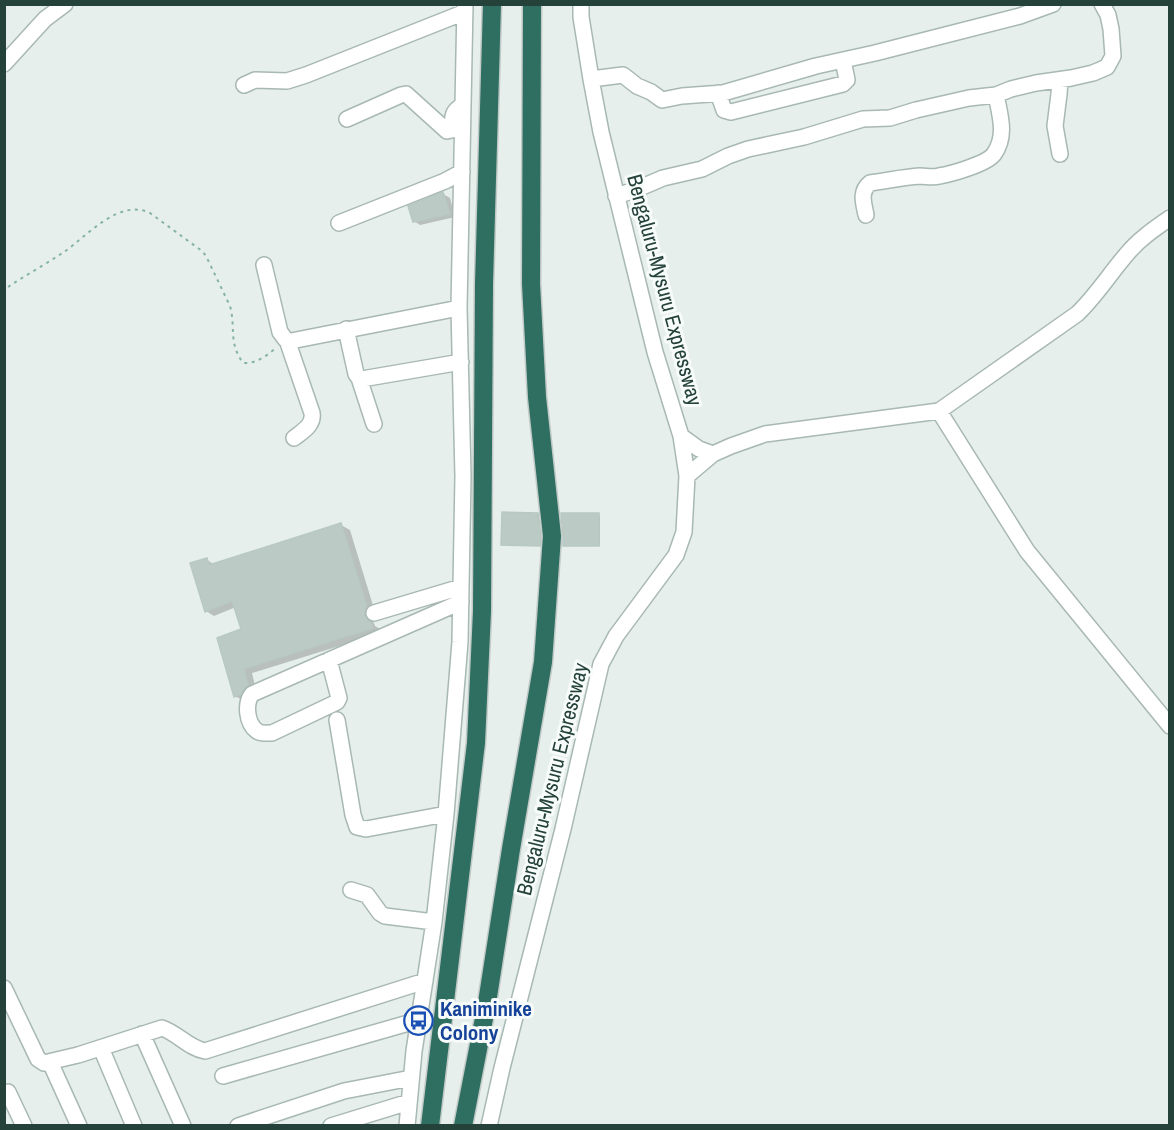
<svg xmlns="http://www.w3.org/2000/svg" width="1174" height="1130" font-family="'Archivo Narrow',sans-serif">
  <rect width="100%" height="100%" fill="#e6efeb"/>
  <path fill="#0003" d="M443 194 450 198 455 217 420 225 414 221Z
    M538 514 539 515 541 546 504 545Z
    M599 515 600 516V546H566Z
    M341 525 350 530 375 612 373 621 375 626 380 629 381 633 252 673 256 690 244 701 235 696 243 630 236 607 214 616 206 611 207 560 215 565Z"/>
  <path fill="#bbcac4" stroke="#b8c9c2" stroke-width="1.5" d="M443 192 450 214 413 222 408 206Z
    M502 512 538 513 541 536 540 546 501 545Z
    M561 513H599V546H563V535Z
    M341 523 367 607 365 615 367 620 371 622 373 628 244 669 248 685 244 689 240 695 234 697 217 638 241 629 232 601 205 612 190 563 207 558 209 565Z"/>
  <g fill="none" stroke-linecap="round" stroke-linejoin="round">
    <defs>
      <path id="minor" d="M4 64 45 19 65 4
        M591 79 623 75 637 86 651 92 662 100 682 96 723 93 816 66 875 53 1020 16 1053 4
        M1060 80 1059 94 1055 126 1060 154
        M244 85 255 80 287 81 306 75 465 12
        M718 93 724 110 731 112 843 84 847 80 843 60
        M347 119 401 95 406 94 447 131 452 130C453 116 451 112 463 105
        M616 196 635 190 663 178 702 169 728 156 748 149 804 137 863 119 890 118 916 110 969 98 996 95 1011 89 1036 83 1071 78 1093 73 1107 67 1113 56 1111 29 1108 15 1102 4
        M866 215C864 204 859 192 870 183 886 181 903 177 920 176 926 176 933 178 939 176 951 174 987 164 994 154 1007 136 1000 115 996 95
        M339 223 445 181 462 172
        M264 265 280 332 286 340 291 341 459 308
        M346 329 356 374 359 378 362 379 461 362
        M287 340 312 413C314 425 303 431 294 438
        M359 378 374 424
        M939 411 1027 551 1170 726
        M681 436 699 449 713 454
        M687 476 713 454 731 446 765 434 939 411 1077 314C1095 297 1109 275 1126 255 1138 240 1154 229 1170 218
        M374 613 461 587
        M329 660 339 698 337 702 272 733C267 733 261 734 257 731 246 723 245 703 252 694L461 602
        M337 720 353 815 357 827 366 829 446 814
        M351 890 367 895 380 913 385 916 434 922
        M4 988 38 1059 44 1063 78 1055 162 1028C177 1033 189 1048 205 1051L425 981
        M142 1034 183 1126
        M101 1048 134 1126
        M50 1062 79 1126
        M223 1076 419 1020
        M8 1092 24 1126
        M238 1126 344 1091 411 1078
        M331 1126 409 1102
        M407 1126 414 1051 434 922 446 814 460 642 463 476 459 308 465 4
        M489 1126 502 1068 563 829 601 664 616 636 676 555 684 532 687 476 681 436 655 352 601 132 591 79 581 17V4"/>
      <path id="highway" d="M430 1126 476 743 482 611 484 284 492 4
        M463 1126 487 1003 511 849 543 662 552 536 537 397 531 284 532 4"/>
    </defs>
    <use href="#minor" stroke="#a8b8b2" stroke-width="18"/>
    <use href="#highway" stroke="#c2cac8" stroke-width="21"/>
    <path stroke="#86b3a5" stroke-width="2" stroke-dasharray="3 4.5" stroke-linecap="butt" d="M8 287C26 275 46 264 64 252 87 236 119 198 150 213L202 251 206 256 230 306C236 328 228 342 243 363 256 364 266 356 276 348"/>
    <use href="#minor" stroke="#fff" stroke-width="15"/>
    <use href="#highway" stroke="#2f6f62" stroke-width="18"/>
  </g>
  <defs>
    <symbol id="bus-ring" viewBox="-11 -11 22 22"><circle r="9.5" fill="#f7fbf9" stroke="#1a4fb4" stroke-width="1.5"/><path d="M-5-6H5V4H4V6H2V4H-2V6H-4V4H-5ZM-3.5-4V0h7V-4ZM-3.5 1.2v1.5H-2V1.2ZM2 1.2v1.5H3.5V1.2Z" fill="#1a4fb4"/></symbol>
  </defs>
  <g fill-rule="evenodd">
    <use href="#bus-ring" x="402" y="1004" width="33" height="33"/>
  </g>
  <g text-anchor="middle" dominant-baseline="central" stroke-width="6" stroke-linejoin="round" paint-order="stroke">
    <g font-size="21" fill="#24423a" stroke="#f7fbf9">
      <text transform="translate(665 290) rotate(75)">Bengaluru-Mysuru Expressway</text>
      <text transform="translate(552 779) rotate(-76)">Bengaluru-Mysuru Expressway</text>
    </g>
    <g font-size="21" font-weight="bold" fill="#164399" stroke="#f7fbf9" text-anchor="start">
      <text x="440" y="1008">Kaniminike<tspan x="440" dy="24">Colony</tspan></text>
    </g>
  </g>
  <rect width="1174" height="1130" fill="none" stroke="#24423a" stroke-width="12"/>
</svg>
